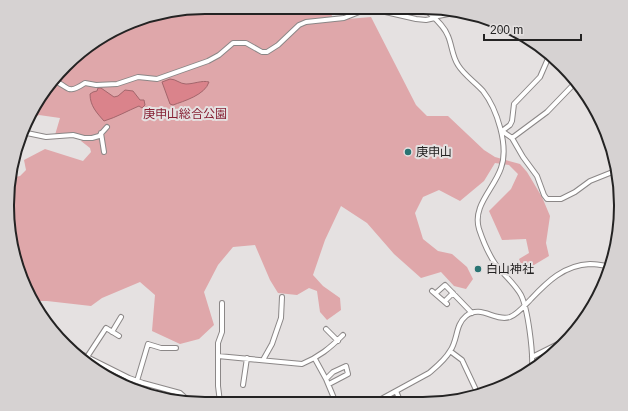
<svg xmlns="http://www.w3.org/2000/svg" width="628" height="411" font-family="Helvetica,'Noto Sans JP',sans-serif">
  <rect width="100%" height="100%" fill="#e5e1e1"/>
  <path fill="#dfa7aa" d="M205 7 327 8 334 19 336 20 371 17 416 105 427 116H448L484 150 495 157 520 164 527 172 542 197 550 216 546 243 549 256 524 271 519 259 529 253 526 239 502 240 489 211 511 189 518 174 509 165 495 163 484 181 460 201 439 190 423 197 415 213 423 239 438 251 452 254 467 267 473 279 466 289 454 286 441 272 421 278 394 254 367 223 341 206 325 240 313 275 323 286 340 298 341 310 327 320 320 312 317 291 309 288 297 295 278 293 270 280 255 245 233 247 218 265 204 292 214 325 199 339 180 344 152 331 155 295 140 282 102 298 91 306 47 301H32L11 244 7 192 11 178 20 176 26 170 24 160 45 149 83 161 91 152 90 148 81 141 83 139 74 133 55 135 60 118 39 115 28 120 48 84 95 41 142 17Z"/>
  <path fill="#da838b" stroke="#a3666c" d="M170 79C176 79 180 84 186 84 194 84 202 80 209 82 205 95 184 101 173 105L170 104 162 82Z
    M98 88H101L114 97 118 96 125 90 133 91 140 100H144L145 105 142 108 139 106C127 111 117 117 104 121 97 113 90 106 90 94L93 92 97 91Z"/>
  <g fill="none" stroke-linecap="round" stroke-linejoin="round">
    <defs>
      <path id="minor" d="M425 9C433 17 444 25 448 36 452 45 452 56 458 65 464 75 475 82 483 91 497 109 509 146 501 168 494 189 472 206 479 229 483 241 489 255 496 265 504 275 515 284 521 295 528 309 533 351 532 367
        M433 17 459 12
        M550 54 540 77 514 104 512 121 510 125 502 131 512 138 523 157 537 176 544 195 547 199H561L575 192 590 181 615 171
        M52 81C70 84 64 97 85 83L96 85 117 84 138 77 157 79 208 61 219 55 233 43H246L262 52H267L278 45 299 25 306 22 344 18 367 9 381 11 416 19 426 20 435 18
        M22 132 46 137 73 135 84 138H92L99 136 107 127
        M101 133 104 152
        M512 138 547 112 574 84
        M432 291 447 304
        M436 293 445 285 472 313
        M445 301 453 293
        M326 329 338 341
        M112 332 121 317
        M71 351 77 352 129 378 143 383 180 393 190 402
        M450 351 462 360 477 392
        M218 356 302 364C319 357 330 348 343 335
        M87 357 106 328 119 336
        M532 357 570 338
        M315 359 326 379 336 403
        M263 360 272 344 281 318 282 297
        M326 379 333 372 346 366 348 374 329 384
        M137 381 148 344 161 348H176
        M243 385 247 358
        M125 386 129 378
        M396 391 401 403
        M220 402 218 386V343L222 332V303
        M374 403 429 373C436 367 445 360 450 351 458 340 455 325 466 316 481 304 495 322 510 317 518 314 525 305 531 299 547 282 564 265 590 264 597 264 604 266 611 266"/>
    </defs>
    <use href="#minor" stroke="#8b8787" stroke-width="6"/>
    <use href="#minor" stroke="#fff" stroke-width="4"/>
  </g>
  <g fill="#297473" stroke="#e5e1e1" stroke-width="1.5">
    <circle cx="408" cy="152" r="4"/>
    <circle cx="478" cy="269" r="4"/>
  </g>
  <g text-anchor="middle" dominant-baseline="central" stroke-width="4" stroke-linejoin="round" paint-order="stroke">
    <g font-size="12" fill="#862034" stroke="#e5e1e1">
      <text x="185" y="114">庚申山総合公園</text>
    </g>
    <g font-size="12" fill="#242323" stroke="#e5e1e1" text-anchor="start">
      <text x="416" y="152">庚申山</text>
      <text x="486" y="269">白山神社</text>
    </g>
  </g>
  <path d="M0 0H628V411H0ZM205 14H423A191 191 0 0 1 614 205V206A191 191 0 0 1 423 397H205A191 191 0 0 1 14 206V205A191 191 0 0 1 205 14Z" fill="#d6d2d2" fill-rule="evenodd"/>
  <path fill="none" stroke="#242323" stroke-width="2" d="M205 14H423A191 191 0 0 1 614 205V206A191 191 0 0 1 423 397H205A191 191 0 0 1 14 206V205A191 191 0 0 1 205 14Z"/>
  <path d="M484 34v6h97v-6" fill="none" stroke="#242323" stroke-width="2"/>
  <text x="490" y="34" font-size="12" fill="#242323" stroke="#e5e1e1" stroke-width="3" paint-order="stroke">200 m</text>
</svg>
